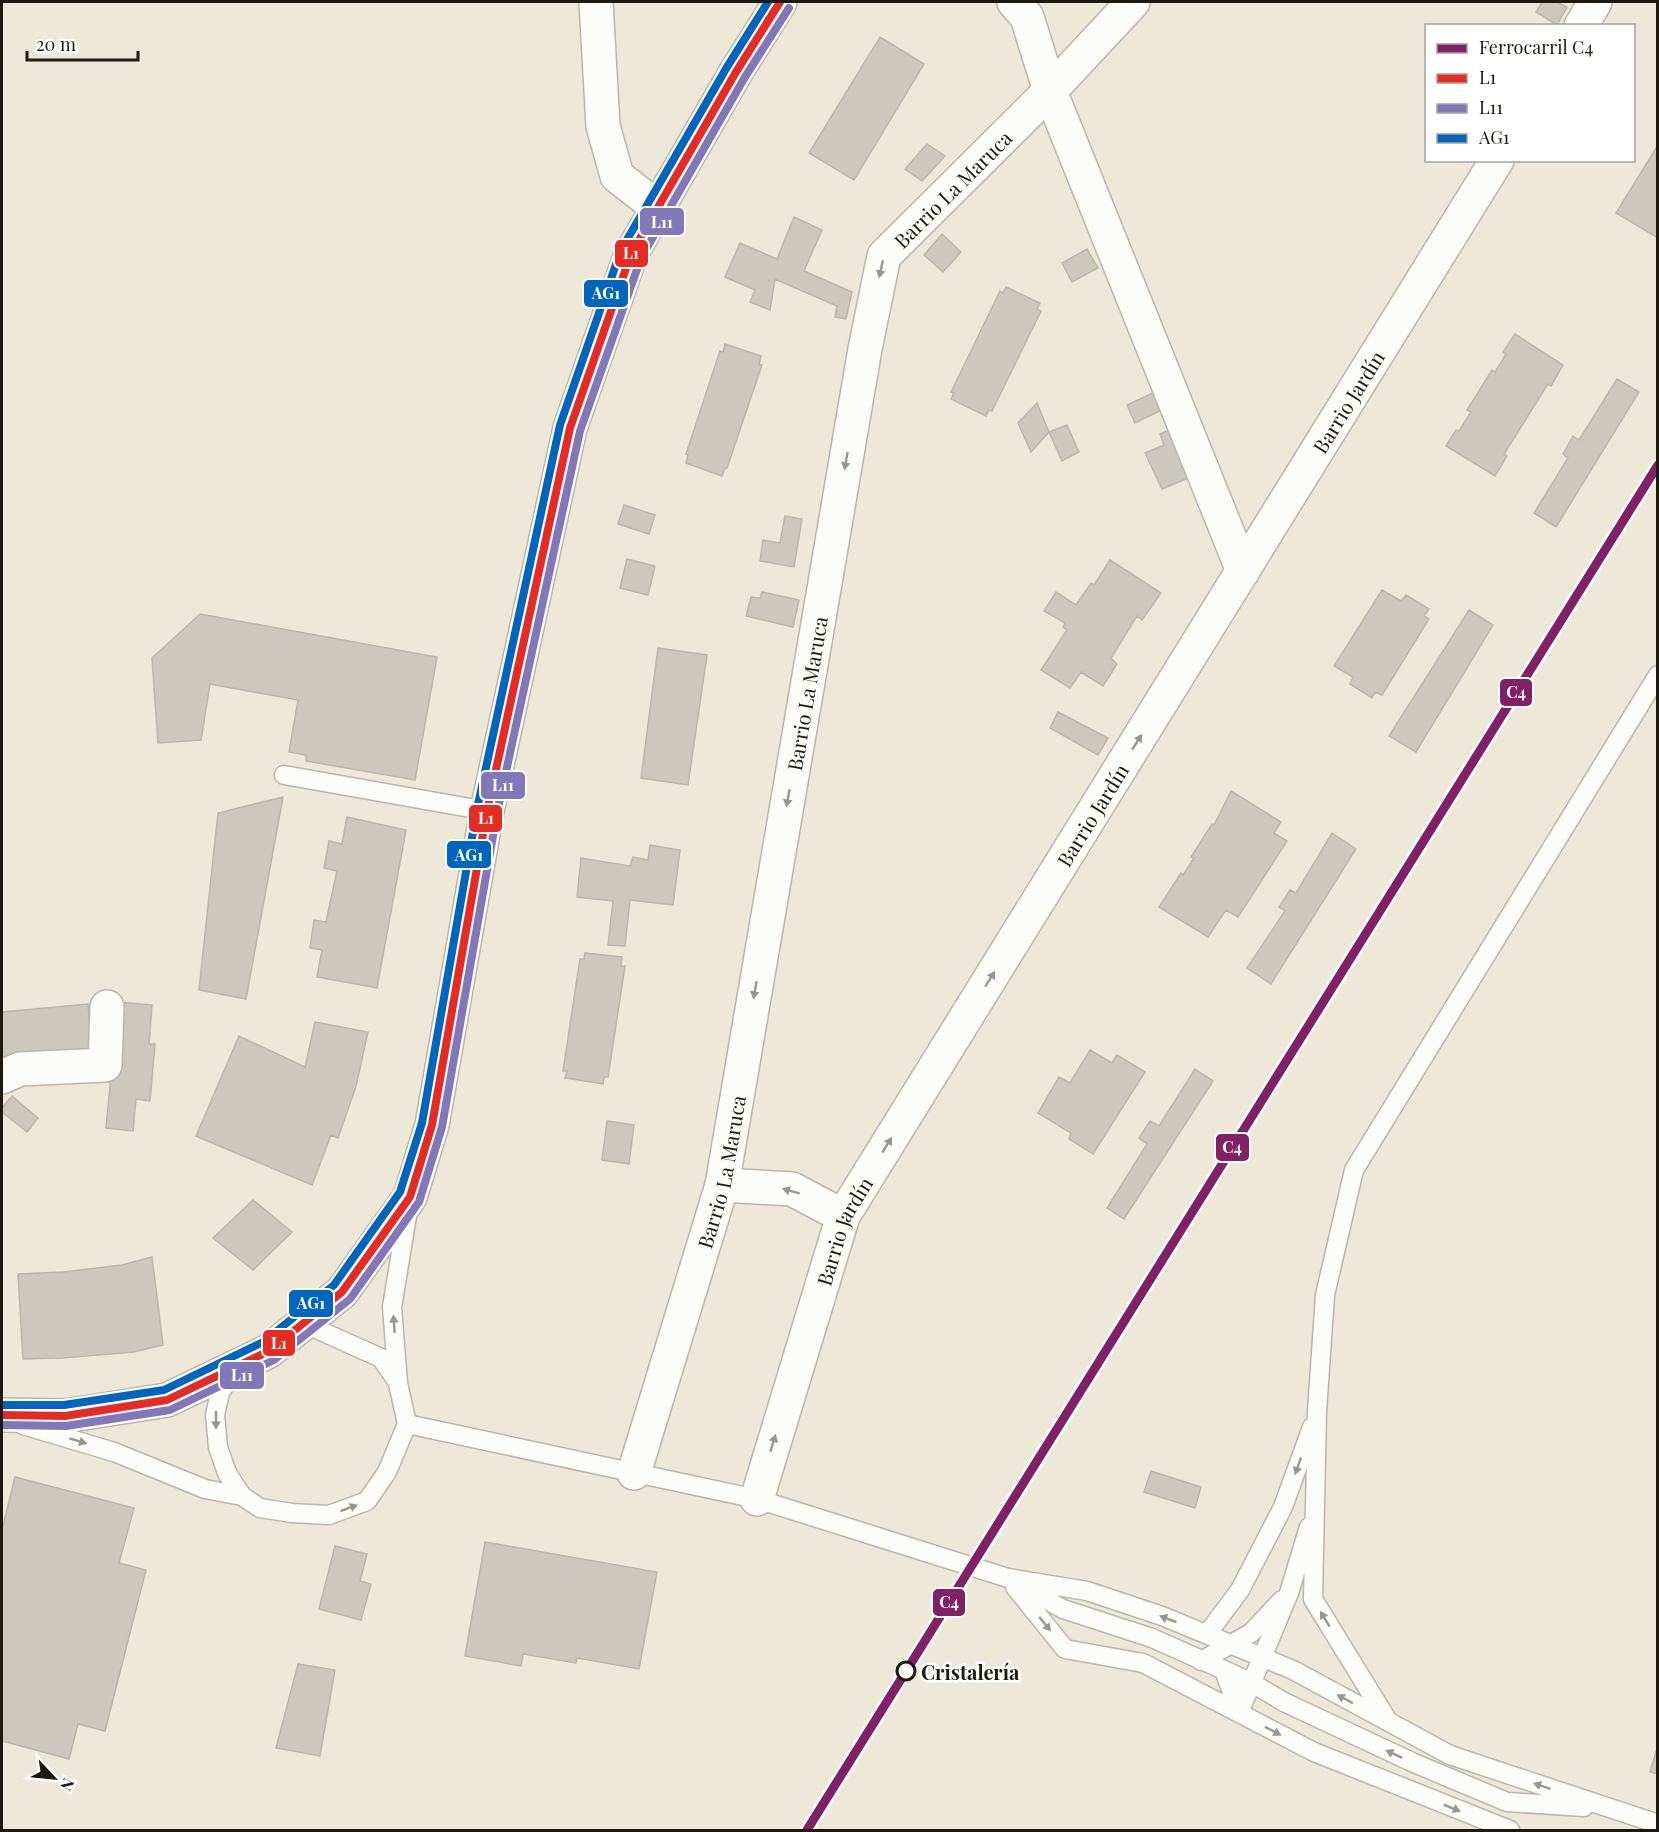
<svg xmlns="http://www.w3.org/2000/svg" width="1659" height="1832" font-family="'Playfair Display',serif">
  <rect width="100%" height="100%" fill="#eee8d8"/>
  <path fill="#ccc8bb" stroke="#bbb6aa" stroke-width="1.5" d="M1542 2H1557L1567 7 1557 25 1536 12Z
    M880 37 924 64 854 180 809 153Z
    M927 144 945 156 922 181 905 169Z
    M1658 145V238L1616 213Z
    M794 217 822 230 804 271 852 292 846 319 835 317 837 306 775 279 770 310 750 302 755 290 725 277 740 243 777 259Z
    M942 234 961 252 943 272 924 255Z
    M1087 249 1098 268 1072 282 1062 263Z
    M1006 287 1040 303 1037 309 1041 311 992 411 989 410 986 416 951 399 954 393 951 392 1000 291 1003 293Z
    M1515 334 1563 365 1551 386 1548 384 1504 454 1507 456 1495 476 1446 446 1456 430 1459 431 1471 412 1467 410 1492 370 1495 372 1506 354 1503 352Z
    M725 344 761 356 759 364 762 365 727 468H725L722 476 686 463 688 455 686 454 720 351 723 352Z
    M1617 379 1639 392 1556 527 1534 513 1568 458 1563 454 1573 436 1579 440Z
    M1157 391 1164 409 1135 423 1127 405Z
    M1037 403 1049 432 1031 452 1018 423Z
    M1067 425 1079 452 1062 461 1049 432Z
    M1172 429 1193 476 1162 489 1145 453 1164 445 1160 434Z
    M624 505 655 515 649 534 618 524Z
    M785 516 802 519 794 567 760 561 763 540 780 543Z
    M627 559 655 566 648 595 620 588Z
    M1110 560 1161 593 1142 620 1137 616 1111 658 1117 664 1103 686 1081 672 1070 688 1041 670 1067 630 1063 627 1065 623 1044 611 1056 592 1076 605 1091 583 1094 585Z
    M1382 590 1401 601 1406 595 1429 609 1424 616 1429 619 1382 695 1375 692 1372 698 1350 684 1353 677 1334 666Z
    M762 592 799 600 793 627 746 616 751 597 760 598Z
    M1469 610 1493 625 1416 752 1389 736Z
    M200 614 437 657 415 780 306 761V755L289 752 298 700 210 684 201 740 158 743 152 658Z
    M658 648 707 655 688 785 641 778Z
    M1058 712 1108 738 1098 755 1050 728Z
    M1231 791 1281 822 1274 833 1287 841 1238 917 1226 910 1208 937 1159 907 1181 873 1183 875 1194 858 1191 857 1212 824 1214 825Z
    M283 797 246 999 199 990 218 813Z
    M347 817 406 830 377 988 317 977 322 950 310 948 314 920 326 922 337 871 324 868 329 841 342 844Z
    M1332 833 1356 849 1271 984 1247 968 1285 911 1279 907 1290 890 1296 893Z
    M650 845 680 850 673 905 630 900 625 946 608 945 613 901 577 897 581 858 630 866 633 857 648 860Z
    M585 953 622 957 621 966H625L608 1077H604L603 1084 565 1078 567 1071H563L580 959H584Z
    M118 1002 152 1005 149 1044H155L150 1101 136 1099 133 1131 106 1128Z
    M88 1004 92 1049 2 1057V1012Z
    M315 1022 368 1032 356 1086 338 1138 331 1135 312 1185 196 1136 239 1036 305 1067Z
    M1090 1050 1112 1063 1117 1055 1145 1072 1093 1154 1069 1139 1071 1133 1038 1113 1059 1077 1070 1083Z
    M1195 1069 1213 1081 1124 1219 1107 1208 1147 1144 1139 1138 1150 1121 1159 1126Z
    M12 1096 38 1118 27 1132 2 1112V1108Z
    M607 1121 634 1125 629 1164 602 1160Z
    M253 1200 292 1232 253 1270 213 1238Z
    M152 1257 163 1345 134 1352 62 1358 23 1359 18 1274 63 1272 122 1265Z
    M1151 1471 1201 1487 1195 1508 1144 1492Z
    M15 1477 134 1508 119 1563 146 1570 105 1731 78 1724 69 1759 2 1741V1530Z
    M485 1542 657 1572 639 1669 577 1658 576 1663 523 1654 521 1666 465 1656Z
    M335 1546 367 1554 360 1581 371 1584 361 1620 319 1609Z
    M298 1664 335 1670 320 1756 276 1748Z
    M1658 1745V1774L1650 1772Z"/>
  <g fill="none" stroke-linecap="round" stroke-linejoin="round">
    <defs>
      <path id="service" d="M284 775 487 811
        M303 1323 381 1358 397 1381
        M232 1373 220 1393 215 1415 218 1447 227 1473 242 1496 260 1508 292 1513 329 1515 367 1501 387 1472 407 1424 398 1383 392 1307 408 1210
        M407 1424 757 1499 1008 1578 1087 1591 1162 1616 1293 1670 1450 1755 1658 1824
        M23 1425 114 1452 205 1489 242 1496
        M1020 1585 1063 1609 1152 1638 1224 1670 1252 1683 1284 1702 1414 1763 1507 1802 1584 1807
        M1015 1587 1065 1649 1143 1663 1314 1752 1510 1830
        M1207 1634 1240 1590 1283 1507 1312 1427
        M1201 1661 1251 1633 1282 1600
        M1224 1670 1239 1713
        M1239 1713 1289 1593 1309 1527
        M1388 1721 1313 1599 1317 1411 1325 1295 1354 1170 1658 675"/>
      <g id="minor">
        <path d="M1014 2 1027 17 1050 91 1243 571"/>
        <path d="M1581 26 1595 2"/>
        <path d="M2 1077 20 1069 105 1065 107 1007"/>
        <path d="M722 1185 792 1189 843 1216"/>
        <path id="s1" d="M634 1473 722 1185 865 349 884 256 1050 91 1133 2"/>
        <path id="s2" d="M757 1499 843 1216 1497 160"/>
      </g>
      <path id="tertiary" d="M596 2 603 126 617 176 658 208"/>
      <path id="primary" d="M2 1415 65 1416 167 1400 269 1351 342 1292 410 1197 432 1125 487 811 570 428 631 254 736 72 780 2"/>
    </defs>
    <use href="#service" stroke="#bab5a9" stroke-width="21"/>
    <use href="#minor" stroke="#bab5a9" stroke-width="36"/>
    <use href="#tertiary" stroke="#bab5a9" stroke-width="36"/>
    <use href="#primary" stroke="#bab5a9" stroke-width="36"/>
    <use href="#service" stroke="#fcfcf9" stroke-width="18"/>
    <use href="#minor" stroke="#fcfcf9" stroke-width="33"/>
    <use href="#tertiary" stroke="#fcfcf9" stroke-width="33"/>
    <use href="#primary" stroke="#fcfcf9" stroke-width="33"/>
    <defs>
      <path id="bus-1" d="M2 1415 65 1416 167 1400 269 1351 342 1292 410 1197 432 1125 487 811 570 428 631 254 736 72 780 2"/>
      <path id="bus-2" d="M2 1425 66 1426 170 1410 274 1360 350 1299 419 1202 442 1127 497 813 580 431 641 258 745 77 789 8"/>
      <path id="bus-3" d="M2 1405H64L164 1390 263 1342 334 1285 400 1192 422 1123 477 809 560 425 621 250 727 67 768 2"/>
    </defs>
    <use href="#bus-1" stroke="#fff" stroke-width="12"/>
    <use href="#bus-2" stroke="#fff" stroke-width="12"/>
    <use href="#bus-3" stroke="#fff" stroke-width="12"/>
    <use href="#bus-1" stroke="#e62b24" stroke-width="8"/>
    <use href="#bus-2" stroke="#8278b7" stroke-width="8"/>
    <use href="#bus-3" stroke="#0065bd" stroke-width="8"/>
    <defs>
      <path id="rail-1" d="M807 1830 1658 465"/>
    </defs>
    <use href="#rail-1" stroke="#fff" stroke-width="14"/>
    <use href="#rail-1" stroke="#802168" stroke-width="9"/>
  </g>
  <defs><path id="oneway-solid" d="M-6-.8H1V-3.2L6.5 0L1 3.2V.8H-6Z" transform="scale(1.5)"/></defs>
  <g fill="#98968f">
    <use href="#oneway-solid" transform="translate(881 269) rotate(102)"/>
    <use href="#oneway-solid" transform="translate(846 461) rotate(100)"/>
    <use href="#oneway-solid" transform="translate(1137 742) rotate(-58)"/>
    <use href="#oneway-solid" transform="translate(788 798) rotate(100)"/>
    <use href="#oneway-solid" transform="translate(990 979) rotate(-58)"/>
    <use href="#oneway-solid" transform="translate(755 990) rotate(100)"/>
    <use href="#oneway-solid" transform="translate(887 1145) rotate(-58)"/>
    <use href="#oneway-solid" transform="translate(791 1191) rotate(-165)"/>
    <use href="#oneway-solid" transform="translate(394 1324) rotate(-94)"/>
    <use href="#oneway-solid" transform="translate(216 1420) rotate(90)"/>
    <use href="#oneway-solid" transform="translate(78 1441) rotate(17)"/>
    <use href="#oneway-solid" transform="translate(773 1443) rotate(-73)"/>
    <use href="#oneway-solid" transform="translate(1298 1466) rotate(110)"/>
    <use href="#oneway-solid" transform="translate(349 1508) rotate(-20)"/>
    <use href="#oneway-solid" transform="translate(1168 1619) rotate(-159)"/>
    <use href="#oneway-solid" transform="translate(1325 1619) rotate(-121)"/>
    <use href="#oneway-solid" transform="translate(1045 1624) rotate(51)"/>
    <use href="#oneway-solid" transform="translate(1345 1699) rotate(-152)"/>
    <use href="#oneway-solid" transform="translate(1273 1731) rotate(27)"/>
    <use href="#oneway-solid" transform="translate(1394 1754) rotate(-155)"/>
    <use href="#oneway-solid" transform="translate(1542 1786) rotate(-162)"/>
    <use href="#oneway-solid" transform="translate(1452 1808) rotate(22)"/>
  </g>
  <circle fill="#fff" stroke="#1d190e" stroke-width="3" cx="906" cy="1671" r="9"/>
  <g text-anchor="middle" dominant-baseline="central" stroke-width="5" stroke-linejoin="round" paint-order="stroke">
    <g font-size="20" fill="#1d190e" stroke="#fff">
      <text stroke="none"><textPath href="#s1" startOffset="1340">Barrio La Maruca</textPath></text>
      <text stroke="none"><textPath href="#s2" startOffset="1254">Barrio Jardín</textPath></text>
      <text stroke="none"><textPath href="#s1" startOffset="800">Barrio La Maruca</textPath></text>
      <text stroke="none"><textPath href="#s2" startOffset="768">Barrio Jardín</textPath></text>
      <text stroke="none"><textPath href="#s1" startOffset="314">Barrio La Maruca</textPath></text>
      <text stroke="none"><textPath href="#s2" startOffset="282">Barrio Jardín</textPath></text>
    </g>
    <g font-size="20" font-weight="bold" fill="#1d190e" stroke="#fff" text-anchor="start">
      <text x="921" y="1671">Cristalería</text>
    </g>
  </g>
  <g stroke="#fff" stroke-width="2">
    <rect x="639" y="207" width="46" height="29" rx="6" fill="#8278b7"/>
    <rect x="614" y="239" width="35" height="29" rx="6" fill="#e62b24"/>
    <rect x="583" y="279" width="46" height="29" rx="6" fill="#0065bd"/>
    <rect x="1499" y="678" width="34" height="29" rx="6" fill="#802168"/>
    <rect x="480" y="771" width="46" height="29" rx="6" fill="#8278b7"/>
    <rect x="468" y="804" width="35" height="29" rx="6" fill="#e62b24"/>
    <rect x="446" y="840" width="46" height="29" rx="6" fill="#0065bd"/>
    <rect x="1215" y="1133" width="35" height="29" rx="6" fill="#802168"/>
    <rect x="288" y="1289" width="46" height="29" rx="6" fill="#0065bd"/>
    <rect x="262" y="1329" width="34" height="28" rx="6" fill="#e62b24"/>
    <rect x="219" y="1361" width="46" height="29" rx="6" fill="#8278b7"/>
    <rect x="932" y="1588" width="34" height="29" rx="6" fill="#802168"/>
  </g>
  <g font-size="16" text-anchor="middle" font-weight="bold" fill="#fff">
    <text x="662" y="228">L11</text>
    <text x="631" y="259">L1</text>
    <text x="606" y="299">AG1</text>
    <text x="1516" y="698">C4</text>
    <text x="503" y="791">L11</text>
    <text x="486" y="824">L1</text>
    <text x="469" y="861">AG1</text>
    <text x="1232" y="1153">C4</text>
    <text x="311" y="1309">AG1</text>
    <text x="279" y="1349">L1</text>
    <text x="242" y="1381">L11</text>
    <text x="949" y="1608">C4</text>
  </g>
  <rect width="1659" height="1832" fill="none" stroke="#1d190e" stroke-width="6"/>
  <rect x="1425" y="24" width="210" height="138" fill="#ffffff" stroke="#a5a39f" stroke-width="1.5"/>
  <rect x="1437" y="44" width="30" height="9" fill="#802168" stroke="#a5a39f" stroke-width="1.5"/>
  <text x="1479" y="54" font-size="18" fill="#1d190e">Ferrocarril C4</text>
  <rect x="1437" y="74" width="30" height="9" fill="#e62b24" stroke="#a5a39f" stroke-width="1.5"/>
  <text x="1479" y="84" font-size="18" fill="#1d190e">L1</text>
  <rect x="1437" y="104" width="30" height="9" fill="#8278b7" stroke="#a5a39f" stroke-width="1.5"/>
  <text x="1479" y="114" font-size="18" fill="#1d190e">L11</text>
  <rect x="1437" y="134" width="30" height="9" fill="#0065bd" stroke="#a5a39f" stroke-width="1.5"/>
  <text x="1479" y="144" font-size="18" fill="#1d190e">AG1</text>
  <g transform="translate(54 1778) rotate(116)" stroke="#ffffff" stroke-width="4.5" paint-order="stroke">
  <path d="M0-4.5L10 22L0 15L-10 22Z" fill="#1d190e"/>
  <text y="-9" font-size="16" font-weight="bold" text-anchor="middle" fill="#1d190e">N</text>
  </g>
  <path d="M27 51v9h111v-9" fill="none" stroke="#1d190e" stroke-width="3"/>
  <text x="36" y="51" font-size="18" fill="#1d190e" stroke="#ffffff" stroke-width="4.5" paint-order="stroke">20 m</text>
</svg>
